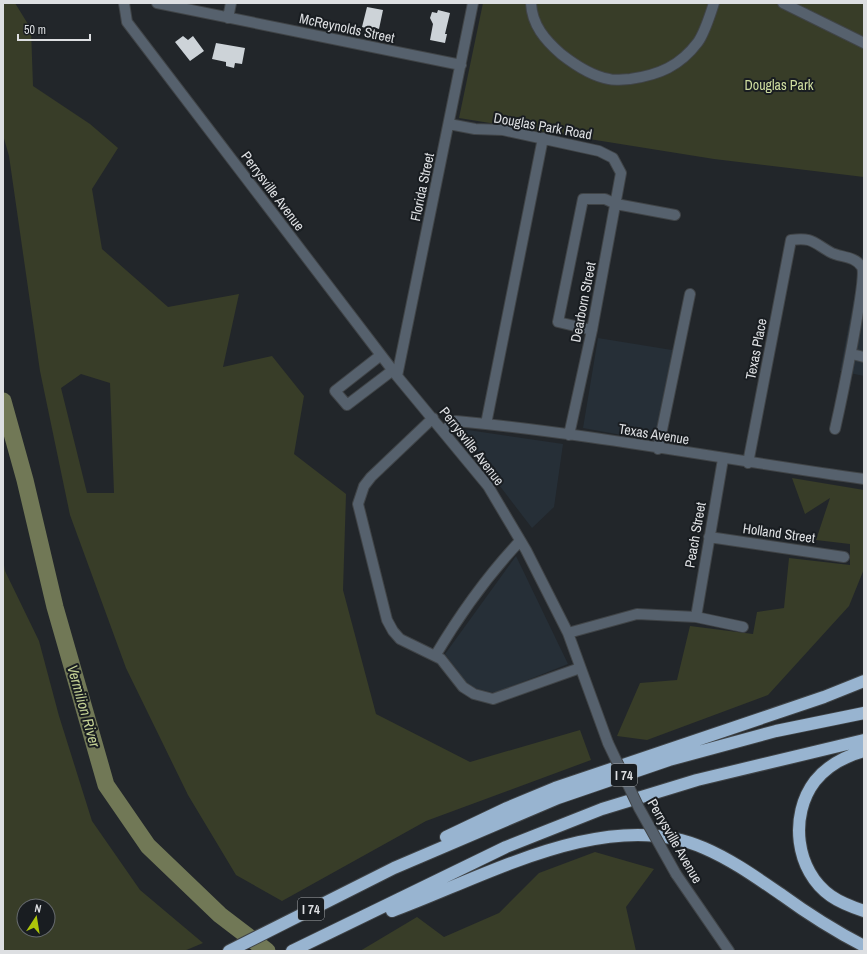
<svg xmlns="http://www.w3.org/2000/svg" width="867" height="954" font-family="'Archivo Narrow',sans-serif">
  <rect width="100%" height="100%" fill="#22262a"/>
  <path fill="#262f37" d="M864 246V376L840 371Z
    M598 338 678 351 660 442 583 428Z
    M468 430 563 444 554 507 532 528 460 434Z
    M516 556 568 664 495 693 470 687 445 654Z"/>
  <path fill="#383d28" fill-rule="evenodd" d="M3 3H15L31 29 33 86 90 124 118 148 92 189 102 249 168 307 239 294 223 367 272 356 304 396 294 454 346 494 343 590 376 714 470 762 580 730 591 760 426 821 282 901 236 875 188 795 126 668 70 515 40 371 9 156 3 135ZM81 374 110 383 114 493H87L61 388Z
    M483 3H864V177L714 159 459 118Z
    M792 478 864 490V569L849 606 768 695 647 740 617 736 640 683 677 680 690 626 753 634 757 612 784 608 789 558 850 565V544L816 540 830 498 805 514Z
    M3 559 5 571 39 641 59 716 92 821 140 890 203 943 184 951H3ZM24 906H48V930H24Z
    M595 852 654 869 626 907 636 951H360L417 917 444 937 499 913 539 873Z"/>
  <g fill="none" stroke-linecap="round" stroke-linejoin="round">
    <path stroke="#717856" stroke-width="17" d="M3 401 25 480 55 607 106 785 148 846 220 915 267 951"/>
  </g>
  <path fill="#cdd3d8" d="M367 7 383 10 379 29 373 27V30L362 27Z
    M438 10 450 13 445 34H447L445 43 430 40 433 24 430 18 432 12 437 13Z
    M183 36 188 40 193 36 204 51 190 61 175 42Z
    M216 43 245 48 242 64 235 63 234 68 226 66V62L212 59Z"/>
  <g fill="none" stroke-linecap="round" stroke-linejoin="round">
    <defs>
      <path id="minor" d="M124 3 127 22 397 376 488 486 526 550 568 633 608 743
        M157 3 461 65
        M531 3C532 25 545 40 561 54 575 65 591 76 609 79 615 81 623 79 630 79 659 75 680 66 698 42 705 32 710 15 714 3
        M783 3 864 43
        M228 18 231 3
        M449 124 475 129 503 130 599 151 613 158 621 173 592 330 569 435
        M592 330 558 322 583 199H605L616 204 675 215
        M852 354 864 357
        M381 355 335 391 347 405 393 370
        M397 376 473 3
        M433 418 371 477 364 486 358 504 387 620 393 631 400 639 441 659 463 687 474 694 493 699 580 668
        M486 424 543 138
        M443 431 456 421C593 434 728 460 864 479
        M658 449 690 294
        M748 463 791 240C811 237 813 242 830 252 840 258 854 255 862 267 867 280 840 407 835 429
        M709 537 844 557
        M696 617 723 459
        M568 633 637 614 696 617 743 627
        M435 656C460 614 487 576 520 541
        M676 874 729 951"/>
      <path id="highway" d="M864 751C846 756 827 766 815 781 789 815 795 871 831 896 841 903 852 907 864 911
        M446 837 507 808 555 788 824 697 864 681
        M392 911C483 878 608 805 704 848 732 860 757 878 782 895 808 914 835 931 864 946
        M229 951 394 868 558 798 669 760 776 731 864 713
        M292 951 506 847 602 809 697 780 864 740"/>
    </defs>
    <use href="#minor" stroke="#404447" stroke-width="12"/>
    <use href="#highway" stroke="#404447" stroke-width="14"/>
    <use href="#minor" stroke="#56616d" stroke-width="10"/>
    <use href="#highway" stroke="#98b4d0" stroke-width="12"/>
    <defs>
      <path id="minor-bridge" d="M608 743 639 808 676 874"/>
    </defs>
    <use href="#minor-bridge" stroke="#404447" stroke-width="12" stroke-linecap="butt"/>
    <use href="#minor-bridge" stroke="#56616d" stroke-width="10"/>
  </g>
  <g text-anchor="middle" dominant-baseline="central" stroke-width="4" stroke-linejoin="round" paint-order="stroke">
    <g fill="#191d21" stroke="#a2a5a8" stroke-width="1">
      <rect x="611" y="764" width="26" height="22" rx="3"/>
      <rect x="298" y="898" width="26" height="22" rx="3"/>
    </g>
    <g font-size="13" font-weight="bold" fill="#dddfe2">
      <text x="624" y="775">I 74</text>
      <text x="311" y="909">I 74</text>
    </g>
    <g font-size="14" fill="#dddfe2" stroke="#191d21">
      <text transform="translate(347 28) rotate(12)">McReynolds Street</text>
      <text transform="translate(543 126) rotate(10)">Douglas Park Road</text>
      <text transform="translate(422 187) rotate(-78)">Florida Street</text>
      <text transform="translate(273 191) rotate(53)">Perrysville Avenue</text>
      <text transform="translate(583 302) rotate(-79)">Dearborn Street</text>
      <text transform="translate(756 349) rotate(-79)">Texas Place</text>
      <text transform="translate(654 434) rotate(9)">Texas Avenue</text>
      <text transform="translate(472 446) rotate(52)">Perrysville Avenue</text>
      <text transform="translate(779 533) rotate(8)">Holland Street</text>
      <text transform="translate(695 535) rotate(-80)">Peach Street</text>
      <text transform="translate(675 841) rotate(60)">Perrysville Avenue</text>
    </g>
    <g font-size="14" fill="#cedc9f" stroke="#191d21">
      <text x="779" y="85">Douglas Park</text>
    </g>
    <g font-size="15" font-style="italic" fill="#c3d094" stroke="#191d21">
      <text transform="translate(84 706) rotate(74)">Vermilion River</text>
    </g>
  </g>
  <rect width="867" height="954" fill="none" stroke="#dddfe2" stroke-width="8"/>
  <g transform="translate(36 918) rotate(12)"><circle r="19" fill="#191d21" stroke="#676b6e"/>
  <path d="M0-3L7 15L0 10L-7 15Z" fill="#aec60a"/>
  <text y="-6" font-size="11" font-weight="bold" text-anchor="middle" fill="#dddfe2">N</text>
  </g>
  <path d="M18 34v6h72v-6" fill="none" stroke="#dddfe2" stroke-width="2"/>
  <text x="24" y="34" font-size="12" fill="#dddfe2" stroke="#191d21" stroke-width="3" paint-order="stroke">50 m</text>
</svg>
